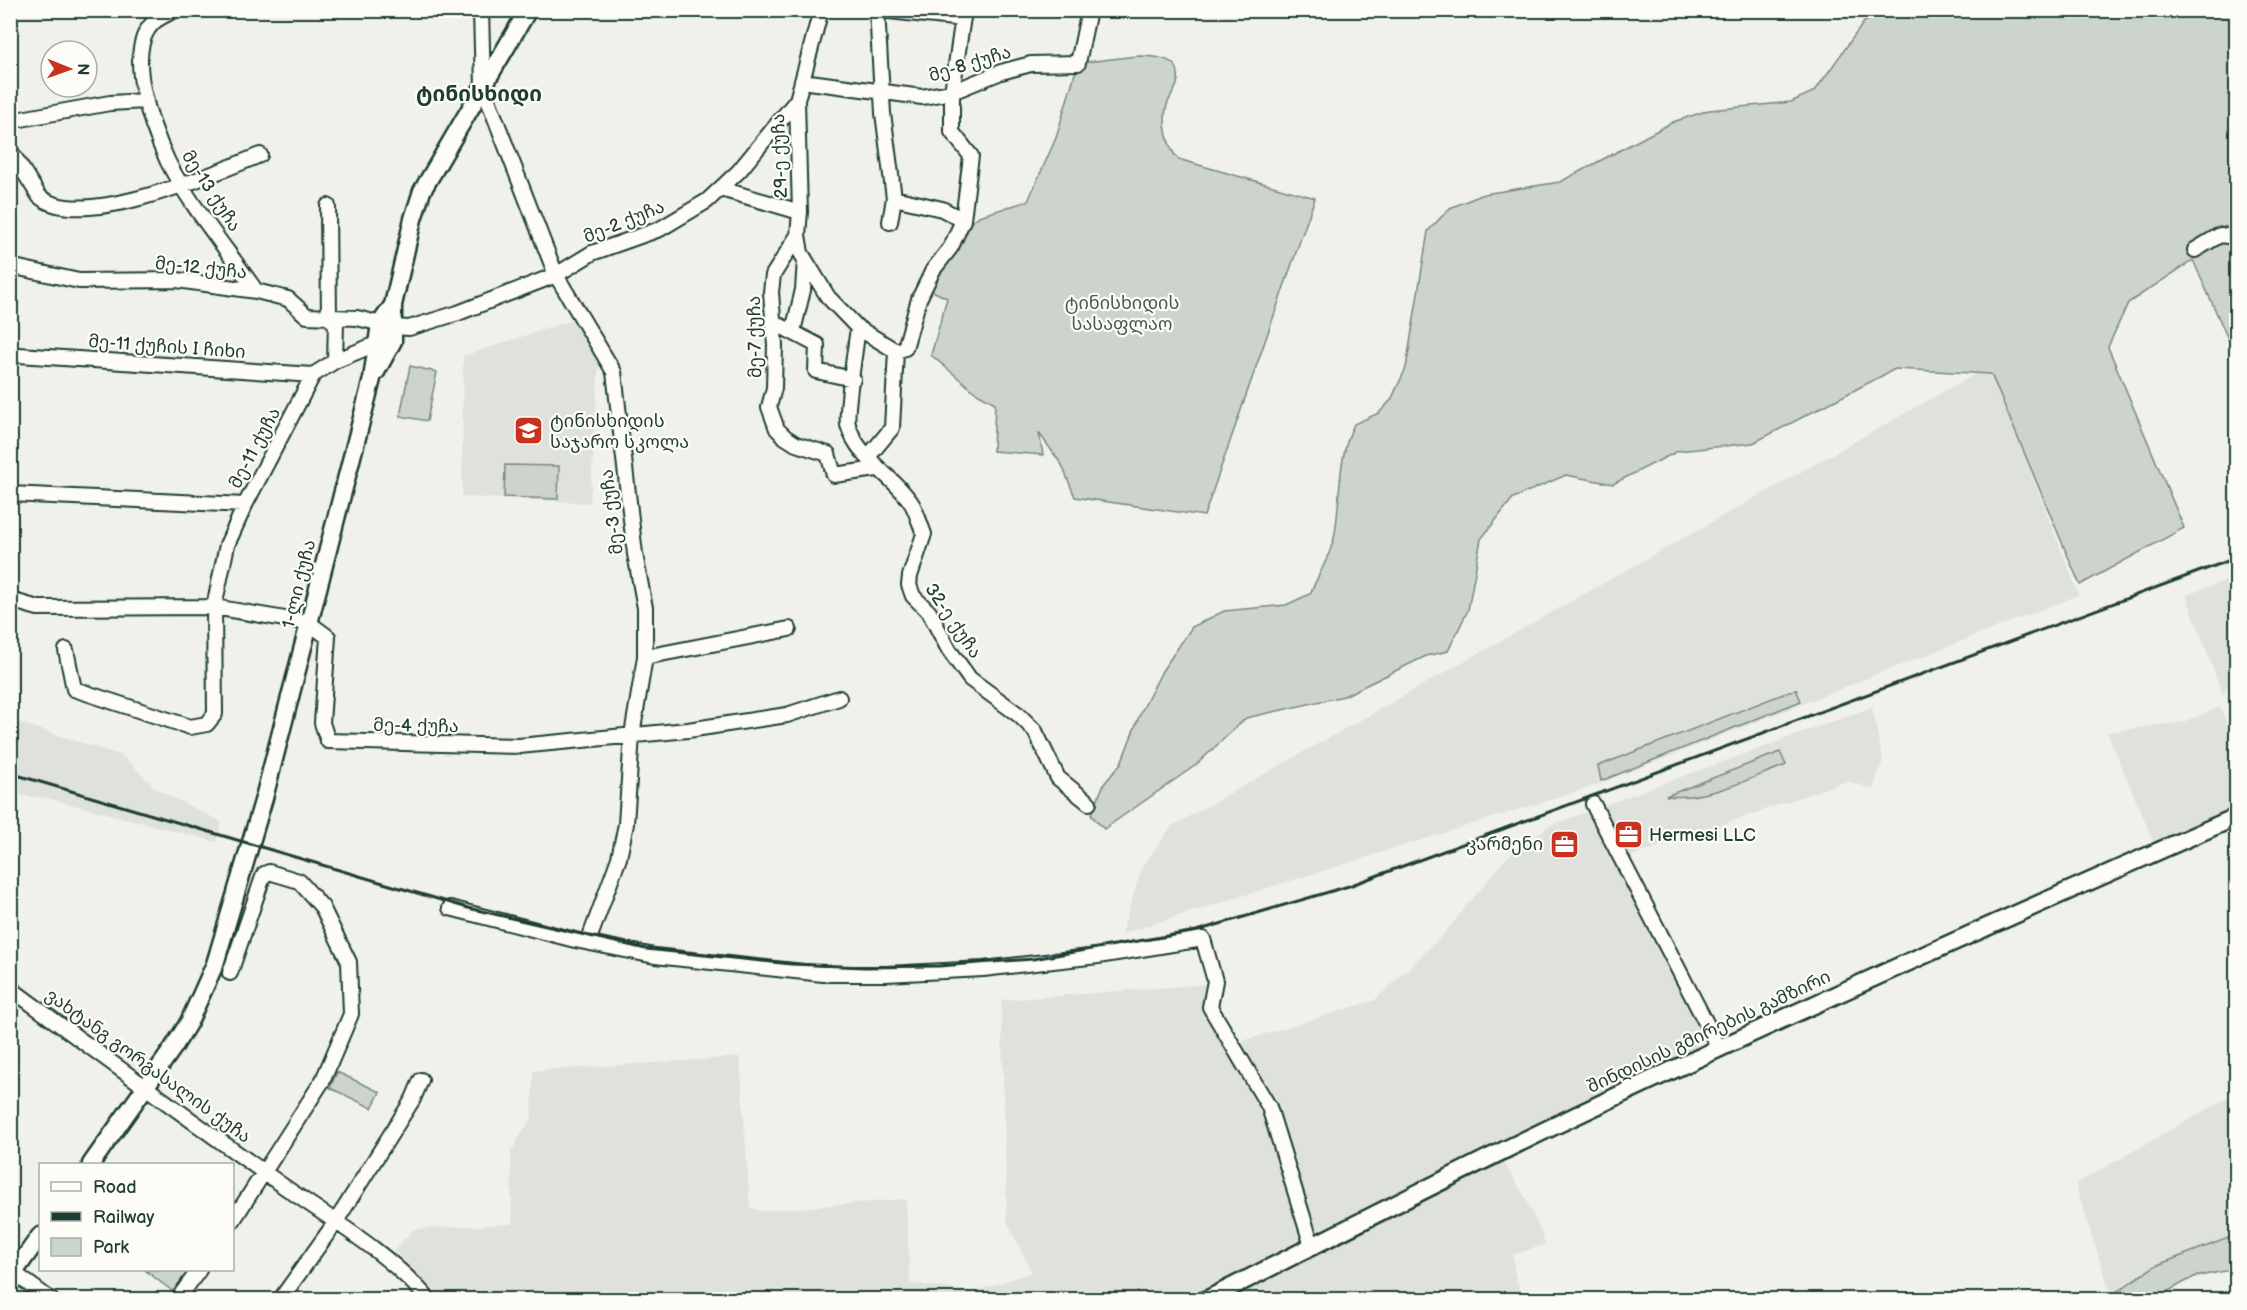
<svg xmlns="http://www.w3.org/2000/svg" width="2247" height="1310" font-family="'Balsamiq Sans','Noto Sans Georgian',sans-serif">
  <rect width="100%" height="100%" fill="#f0f1eb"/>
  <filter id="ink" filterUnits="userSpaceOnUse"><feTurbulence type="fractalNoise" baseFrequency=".0167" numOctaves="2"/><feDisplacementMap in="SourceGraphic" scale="12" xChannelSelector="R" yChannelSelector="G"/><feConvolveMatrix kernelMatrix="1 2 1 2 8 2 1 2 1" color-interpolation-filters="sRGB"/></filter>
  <g filter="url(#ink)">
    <path fill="#dfe2dc" d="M575 319 599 364 590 503 462 497 463 356Z
      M1989 366 2079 595 1591 787 1121 934 1143 865 1172 826Z
      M2236 577V667L2223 696 2186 595Z
      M1872 707 1883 760 1873 789 1847 781 1626 858 1599 807Z
      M2220 707 2236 747V808L2155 845 2107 732 2183 722Z
      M11 720 123 756 156 789 222 822 217 842 46 798 11 794Z
      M1592 810 1700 1031 1699 1046 1318 1235 1272 1097 1236 1043 1375 1000 1443 935 1506 858 1548 826Z
      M1208 984 1205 1007 1230 1054 1265 1107 1302 1227 1301 1241 1192 1300 441 1299 394 1250 414 1229 512 1224 511 1151 532 1117 533 1071 740 1057 750 1208 761 1211 906 1199 910 1283 973 1292 1032 1272 1007 1222 1001 1000Z
      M2236 1093V1235L2155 1266 2111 1295 2075 1184Z
      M1502 1159 1525 1197 1546 1244 1513 1255 1515 1274 1523 1299 1221 1300Z"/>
    <path fill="#cdd3cd" stroke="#768880" stroke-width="1.5" d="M1889 11H2236V357L2193 260 2128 303 2108 347 2184 528 2080 585 1991 374 1895 369 1753 443 1678 451 1613 484 1566 475 1513 498 1481 539 1468 610 1448 651 1426 656 1344 696 1246 718 1196 765 1104 829 1091 815 1104 784 1121 763 1140 714 1162 671 1192 627 1224 611 1286 605 1310 594C1318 575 1332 553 1335 533 1341 496 1337 459 1354 424L1379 413 1391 400 1406 368 1428 231 1450 208 1484 194 1560 182 1673 122 1709 110 1791 102 1815 91 1864 22Z
      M1137 56C1155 56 1185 57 1177 84 1175 92 1169 98 1167 105 1162 121 1167 147 1178 159L1315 198 1204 516 1075 497 1062 465 1039 433 1043 455 993 451 995 403 975 392 931 355 947 298 924 287 963 220 968 225 979 216 1028 201 1056 138 1078 63Z
      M410 366 437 372 427 421 400 416Z
      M505 465 559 466 558 499 504 497Z
      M1796 689 1801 701 1601 781 1598 766Z
      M1780 752 1786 765C1746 780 1709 800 1666 796Z
      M337 1072 380 1092 372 1108 330 1088Z
      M2236 1235V1269L2194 1277 2154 1299H2106L2155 1266Z
      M145 1270H194L176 1294Z"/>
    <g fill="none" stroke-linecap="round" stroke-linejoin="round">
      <defs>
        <path id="minor" d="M174 10C168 14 159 17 154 22 122 51 153 130 168 162 191 207 227 249 256 291
          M481 10 483 87 556 275 614 372 635 554 645 608V657L632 735 626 824 619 858 588 942
          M877 10 883 113 894 198 890 222
          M880 10 963 19
          M802 81 922 97 952 92 1001 72 1031 64 1078 63 1089 10
          M797 100 800 212 798 235 801 253 828 297 858 328 896 351
          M10 121 110 103 146 101
          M10 150 39 196C79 232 216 173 260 155
          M721 189 800 212
          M894 198 942 209 963 220
          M328 206 329 318 336 323 335 361
          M798 235 773 275 771 292 775 345 774 388 769 407 777 429 785 437 796 444 828 454 834 475 877 469
          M2195 250 2220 235 2236 237
          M10 266 79 281 177 280 256 291 288 299 307 316 357 318 394 327 409 328 458 313 556 275 592 253 660 229 707 201 739 171 797 100 821 10
          M773 322 817 345 816 371 853 379
          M858 328C856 344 845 414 848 425 859 461 894 475 912 504 917 513 920 524 924 534L910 576 909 585 913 596 929 612 949 650 970 679 1019 715 1035 731 1058 778 1089 803
          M793 331 803 290 805 259
          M19 355 313 375
          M868 457 892 428 896 351 905 348 919 299 933 270 951 247 963 220 971 156 952 132V92L964 10
          M10 494 245 505
          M10 600 38 608 214 607 309 623 328 637 322 723 328 741 519 746 688 730 787 715 839 698
          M66 650 74 689 190 727 207 724 215 714 214 607 227 545 245 505 313 375 335 361 376 344 384 347
          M645 657 789 629
          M1593 804 1719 1048
          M450 908 575 940 655 956 823 974H886L983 969 1098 956 1203 939 1215 981 1210 1007 1269 1107 1312 1246
          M230 973 264 874 269 872 299 881 322 907 349 962 351 1014 323 1080 232 1222
          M10 988C99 1054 189 1119 279 1183 330 1219 388 1252 429 1300
          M10 1270 51 1300
          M177 1300 199 1270
          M280 1300 335 1223 413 1099 421 1080"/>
        <path id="major" d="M376 372 393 341V305L413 219 422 191 528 10
          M91 1164 173 1048 189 1022 215 964 264 798 372 379 380 324 393 305
          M10 1278 40 1236
          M1206 1300C1329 1238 1451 1175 1575 1116 1793 1012 2015 914 2236 817"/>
      </defs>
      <use href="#minor" stroke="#1f3d34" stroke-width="18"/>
      <use href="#major" stroke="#1f3d34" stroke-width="21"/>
      <use href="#minor" stroke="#fdfcf7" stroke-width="14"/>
      <use href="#major" stroke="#fdfcf7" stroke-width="16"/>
      <path stroke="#1f3d34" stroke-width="3" d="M10 773 468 908 646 949 791 964 865 967 939 966 1033 959 1196 931 1349 886 2236 558"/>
    </g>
  </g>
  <defs>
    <symbol id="school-square" viewBox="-11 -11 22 22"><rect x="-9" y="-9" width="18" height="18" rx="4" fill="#c8321e" stroke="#fdfcf7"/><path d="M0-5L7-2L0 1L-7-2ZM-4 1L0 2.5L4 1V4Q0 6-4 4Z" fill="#fff"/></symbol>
    <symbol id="office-square" viewBox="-11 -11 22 22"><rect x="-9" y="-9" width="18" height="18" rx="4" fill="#c8321e" stroke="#fdfcf7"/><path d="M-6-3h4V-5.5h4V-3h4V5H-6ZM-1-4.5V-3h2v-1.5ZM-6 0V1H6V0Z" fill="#fff"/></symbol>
  </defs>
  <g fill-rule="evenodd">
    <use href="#school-square" x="512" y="414" width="33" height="33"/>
    <use href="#office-square" x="1612" y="818" width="33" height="33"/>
    <use href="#office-square" x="1548" y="828" width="33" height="33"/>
  </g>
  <g text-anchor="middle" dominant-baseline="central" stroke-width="4.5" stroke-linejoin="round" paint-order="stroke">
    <g font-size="18" fill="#1f3d34" stroke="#fdfcf7">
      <text transform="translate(970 64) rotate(-17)">მე-8 ქუჩა</text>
      <text transform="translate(780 156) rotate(-92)">29-ე ქუჩა</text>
      <text transform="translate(211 191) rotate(57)">მე-13 ქუჩა</text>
      <text transform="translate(624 222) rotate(-22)">მე-2 ქუჩა</text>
      <text transform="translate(201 268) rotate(6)">მე-12 ქუჩა</text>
      <text transform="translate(755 337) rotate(-91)">მე-7 ქუჩა</text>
      <text transform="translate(167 347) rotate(4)">მე-11 ქუჩის I ჩიხი</text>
      <text transform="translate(255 448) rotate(-62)">მე-11 ქუჩა</text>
      <text transform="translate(612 512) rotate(-97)">მე-3 ქუჩა</text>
      <text transform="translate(299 584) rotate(-76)">1-ლი ქუჩა</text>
      <text transform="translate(953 621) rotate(56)">32-ე ქუჩა</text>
      <text transform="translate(416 726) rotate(1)">მე-4 ქუჩა</text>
      <text transform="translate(1709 1032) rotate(-25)">შინდისის გმირების გამზირი</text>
      <text transform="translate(148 1066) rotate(36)">ვახტანგ გორგასალის ქუჩა</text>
    </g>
    <g font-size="18" fill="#425b53" stroke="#fdfcf7">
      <text x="1122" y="303">ტინისხიდის<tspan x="1122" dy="21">სასაფლაო</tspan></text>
    </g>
    <g font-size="18" fill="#1f3d34" stroke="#fdfcf7" text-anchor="start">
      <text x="550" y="421">ტინისხიდის<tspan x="550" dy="21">საჯარო სკოლა</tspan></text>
      <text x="1649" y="835">Hermesi LLC</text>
      <text x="1543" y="844" text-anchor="end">კარმენი</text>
    </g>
    <g font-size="21" font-weight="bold" fill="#1f3d34" stroke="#fdfcf7">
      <text x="479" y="94">ტინისხიდი</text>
    </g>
  </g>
  <rect width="2247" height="1310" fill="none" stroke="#fdfcf7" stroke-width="36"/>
  <rect x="18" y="18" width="2211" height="1274" fill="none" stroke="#1f3d34" stroke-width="2" filter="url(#ink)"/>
  <rect x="39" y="1163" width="195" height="108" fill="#fdfcf7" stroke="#a4b0a9" stroke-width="1.5"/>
  <rect x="51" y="1182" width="30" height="9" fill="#fdfcf7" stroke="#a4b0a9" stroke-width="1.5"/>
  <text x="93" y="1193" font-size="18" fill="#1f3d34">Road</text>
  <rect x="51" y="1212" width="30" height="9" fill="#1f3d34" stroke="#a4b0a9" stroke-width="1.5"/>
  <text x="93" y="1223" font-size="18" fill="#1f3d34">Railway</text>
  <rect x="51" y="1238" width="30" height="18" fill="#cdd3cd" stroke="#a4b0a9" stroke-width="1.5"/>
  <text x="93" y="1253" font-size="18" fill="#1f3d34">Park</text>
  <g transform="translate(69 69) rotate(91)"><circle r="28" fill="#fdfcf7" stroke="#a4b0a9" stroke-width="1.5"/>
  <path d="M0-4.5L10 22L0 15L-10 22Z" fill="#c8321e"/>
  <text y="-9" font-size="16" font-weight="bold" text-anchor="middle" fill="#1f3d34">N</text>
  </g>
</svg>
